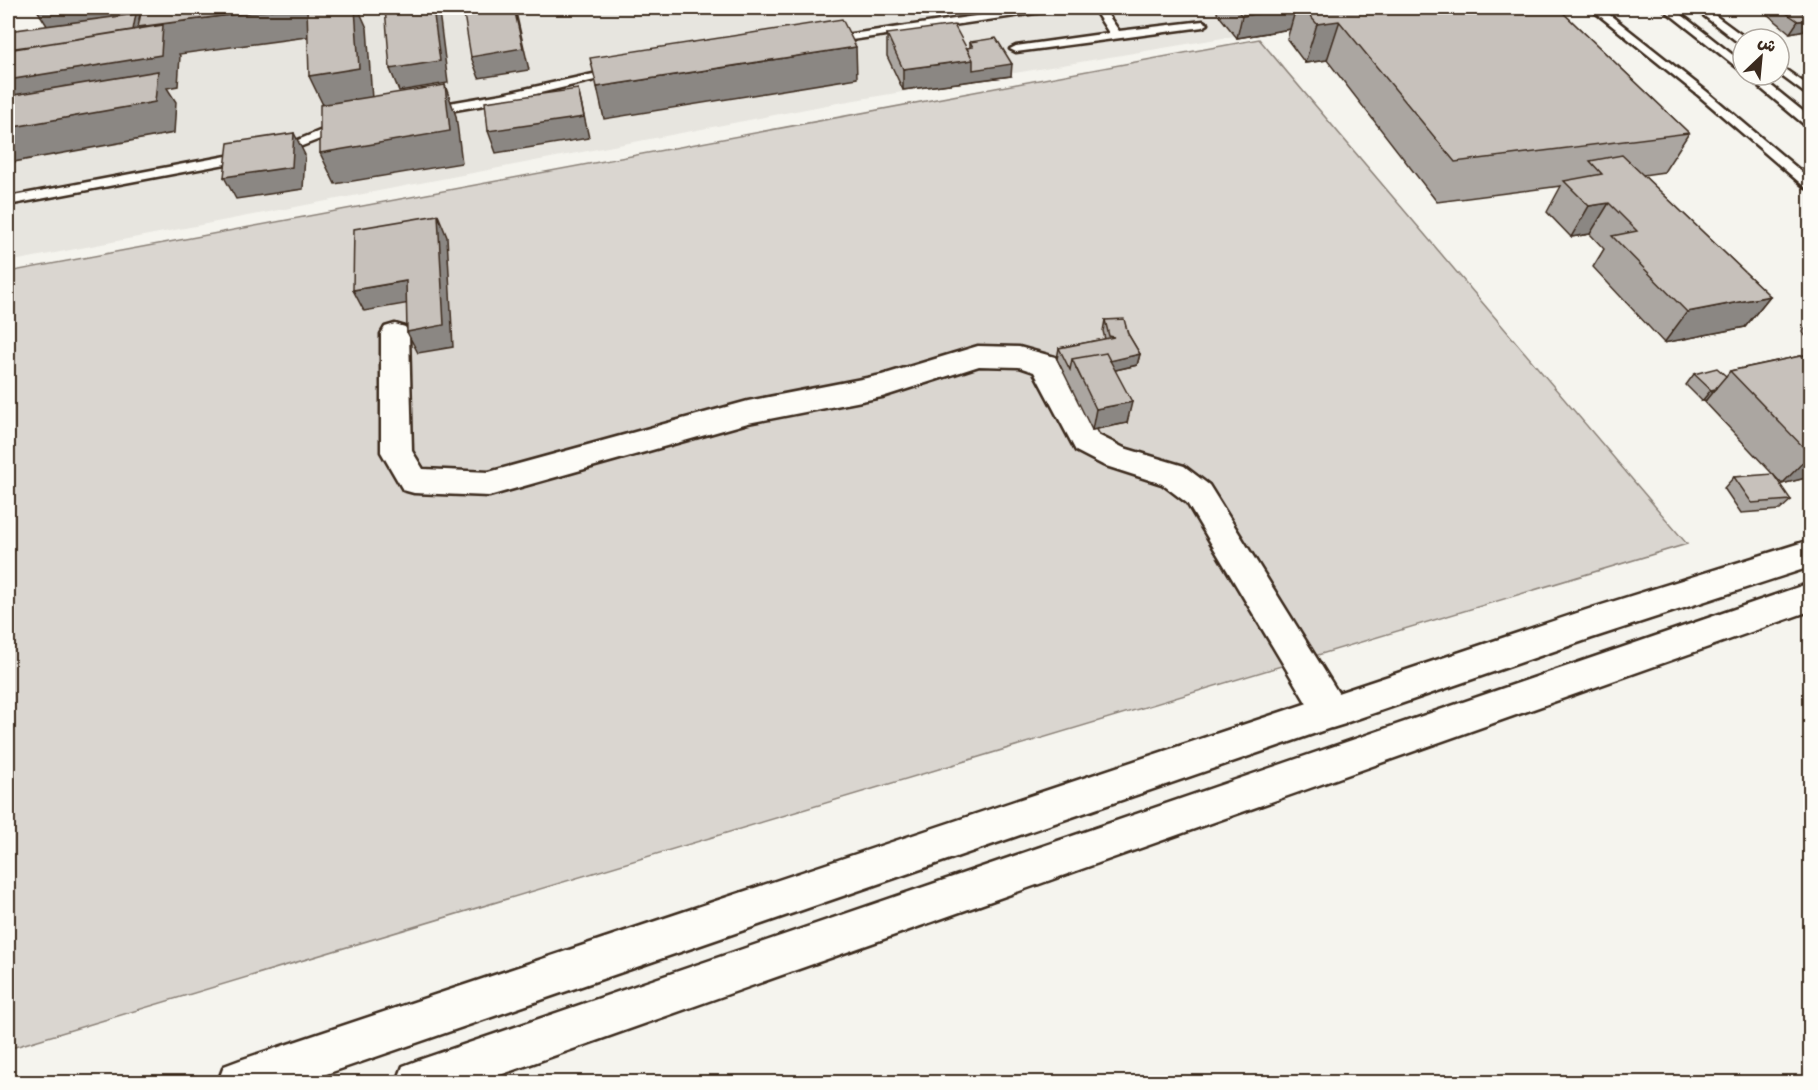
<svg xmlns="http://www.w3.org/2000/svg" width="1818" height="1090" font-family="Pangolin,'Playpen Sans Arabic',sans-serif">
  <rect width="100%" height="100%" fill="#f5f4ee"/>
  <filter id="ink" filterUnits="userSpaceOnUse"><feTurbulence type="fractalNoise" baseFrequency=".0167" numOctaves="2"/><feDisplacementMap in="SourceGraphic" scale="12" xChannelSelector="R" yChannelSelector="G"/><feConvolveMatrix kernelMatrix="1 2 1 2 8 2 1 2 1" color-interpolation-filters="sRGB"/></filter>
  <g filter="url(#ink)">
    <path fill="#e7e5df" d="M235 8H1401L837 103 8 262V44Z"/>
    <path fill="#dad6d0" stroke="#8a8077" stroke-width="1.5" d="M1259 39 1687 544 8 1049V272Z"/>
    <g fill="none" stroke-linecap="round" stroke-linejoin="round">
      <defs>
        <path id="lane" d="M1030 8H1054L1049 11 831 43 825 40 831 37Z
          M1093 8H1103L1119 31 1203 21 1208 24 1203 27 1016 52 1010 49 1016 46 1109 33Z
          M1590 8H1601L1706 91 1810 179V189L1806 188 1698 95Z
          M1662 8H1673L1743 63V72Z
          M1694 8H1705L1747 39H1743V44L1739 43Z
          M1779 65 1810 87V95L1806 94 1779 74Z
          M616 69 620 70V74L502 102 432 114 426 110 432 106 502 94Z
          M1745 75H1758L1810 117V126H1806Z
          M339 123 343 124V130L284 153H276L274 150Z
          M248 152 254 156 252 159 8 205V197Z"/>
        <path id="street" d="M395 324 405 327 409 334 412 451 423 469 489 472 748 401 882 375 978 346 1019 347 1055 357 1098 435 1124 448 1184 466 1209 485 1350 712 1345 724 1332 728 1319 724 1187 503 1162 484 1103 465 1076 451 1034 372 1019 367 979 366 882 397 748 423 489 496 414 493 403 490 381 452V334L385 327Z"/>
        <path id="secondary" d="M1810 540V567L1592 638 303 1082H218L224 1066 240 1060 1592 608Z
          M1810 583V611L480 1082H397L403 1066 419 1060Z"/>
      </defs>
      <use href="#lane" stroke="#3b2a1e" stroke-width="5"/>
      <use href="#street" stroke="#3b2a1e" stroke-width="5"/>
      <use href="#secondary" stroke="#3b2a1e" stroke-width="5"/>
      <use href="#lane" fill="#fdfcf7" fill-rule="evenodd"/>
      <use href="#street" fill="#fdfcf7" fill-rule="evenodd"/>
      <use href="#secondary" fill="#fdfcf7" fill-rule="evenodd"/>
    </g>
    <path fill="#aba6a1" stroke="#3b2a1e" stroke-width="1.5" d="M1218 8H1558L1689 133 1664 172 1643 175 1770 296 1745 327 1664 343 1593 267 1604 249 1590 234 1571 237 1547 212 1561 186 1437 202 1327 60 1305 63 1287 39 1290 29 1237 38 1217 13Z
      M1764 8H1796L1805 30 1790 33 1762 10Z
      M887 34 967 48H970V42L1011 76 903 90 887 56Z
      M1105 320 1128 334 1140 354 1137 365 1115 370 1127 423 1092 430 1057 359 1059 348 1105 339 1103 331Z
      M1810 322V341L1802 332Z
      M1810 354V477L1782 484 1705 402 1706 400 1702 401 1686 385 1694 374 1726 376 1730 371Z
      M1734 477 1791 500 1780 510 1741 513 1724 488Z"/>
    <path fill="#8b8783" stroke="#3b2a1e" stroke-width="1.5" d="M58 8H141L139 19 143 26 283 8H316L314 36 179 54 180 56 178 86 167 88 176 102 174 133 8 163V49L51 32 37 10Z
      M355 8H358L367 28 372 99 324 107 309 76Z
      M433 8H437L439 12 448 83 399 91 390 69Z
      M514 8H515L529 70 479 78 471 57Z
      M546 8H567L547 10Z
      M1296 8 1290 29 1237 38 1242 16Z
      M1344 8 1327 60 1305 63 1317 24Z
      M1810 20V22L1805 30 1790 33 1798 21Z
      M856 47 857 78 604 119 597 87Z
      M973 60 1012 64 1011 76 903 90V69Z
      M445 85 456 116 462 163 335 184 320 153Z
      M578 89 589 138 496 153 488 131Z
      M294 133 305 155 303 189 236 199 224 177Z
      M1609 203 1590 234 1571 237 1589 206Z
      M438 215 447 237 453 347 418 353 407 332Z
      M406 281 416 302 364 311 353 290Z
      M1770 296 1745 327 1664 343 1687 312Z
      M1140 354 1137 365 1081 378 1076 368Z
      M1715 389 1706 400 1702 401 1711 390Z
      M1132 402 1127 423 1092 430 1096 409Z
      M1810 455V477L1782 484Z"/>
    <path fill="#c7c1bb" stroke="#3b2a1e" stroke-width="1.5" d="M38 8H58L37 10Z
      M142 8H283L138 27Z
      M307 8H355L359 68 309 76Z
      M385 8H433L440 61 390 69Z
      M463 8H514L523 48 471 57Z
      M1235 8H1296L1242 16Z
      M1303 8H1558L1689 133 1455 162 1339 21 1317 24Z
      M1779 8H1796L1810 18V20L1798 21Z
      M136 14 133 30 58 42 8 49V31Z
      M842 19 856 47 597 87 590 58Z
      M163 25 161 55 8 80V50Z
      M954 25 973 60 903 69 887 34Z
      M996 38 1012 64 973 70V60L967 48 973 47 970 42Z
      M158 71 155 102 8 128V96Z
      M445 85 450 131 320 153V105Z
      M578 89 584 117 488 131 485 102Z
      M294 133 292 167 224 177 228 143Z
      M1622 155 1770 296 1687 312 1612 236 1637 231 1609 203 1589 206 1564 181 1602 174 1590 161Z
      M438 215 444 325 407 332 406 281 353 290 354 229Z
      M1124 319 1128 334 1140 354 1110 361 1106 353 1072 359 1070 370 1059 348 1114 337 1109 336 1105 320Z
      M1106 353 1132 402 1096 409 1072 359Z
      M1810 354V454L1730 371Z
      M1717 368 1726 376 1715 389 1711 390 1694 374Z
      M1773 474 1791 500 1752 503 1734 477Z"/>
  </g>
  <rect width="1818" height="1090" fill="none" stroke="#fdfcf7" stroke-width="30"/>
  <rect x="15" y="15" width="1788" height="1060" fill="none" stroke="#3b2a1e" stroke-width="2" filter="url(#ink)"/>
  <g transform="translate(1761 57) rotate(26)"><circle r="28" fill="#fdfcf7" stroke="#afa8a0" stroke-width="1.5"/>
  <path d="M0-4.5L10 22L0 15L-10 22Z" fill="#3b2a1e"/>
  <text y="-9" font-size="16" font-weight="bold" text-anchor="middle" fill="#3b2a1e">ش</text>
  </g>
</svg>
